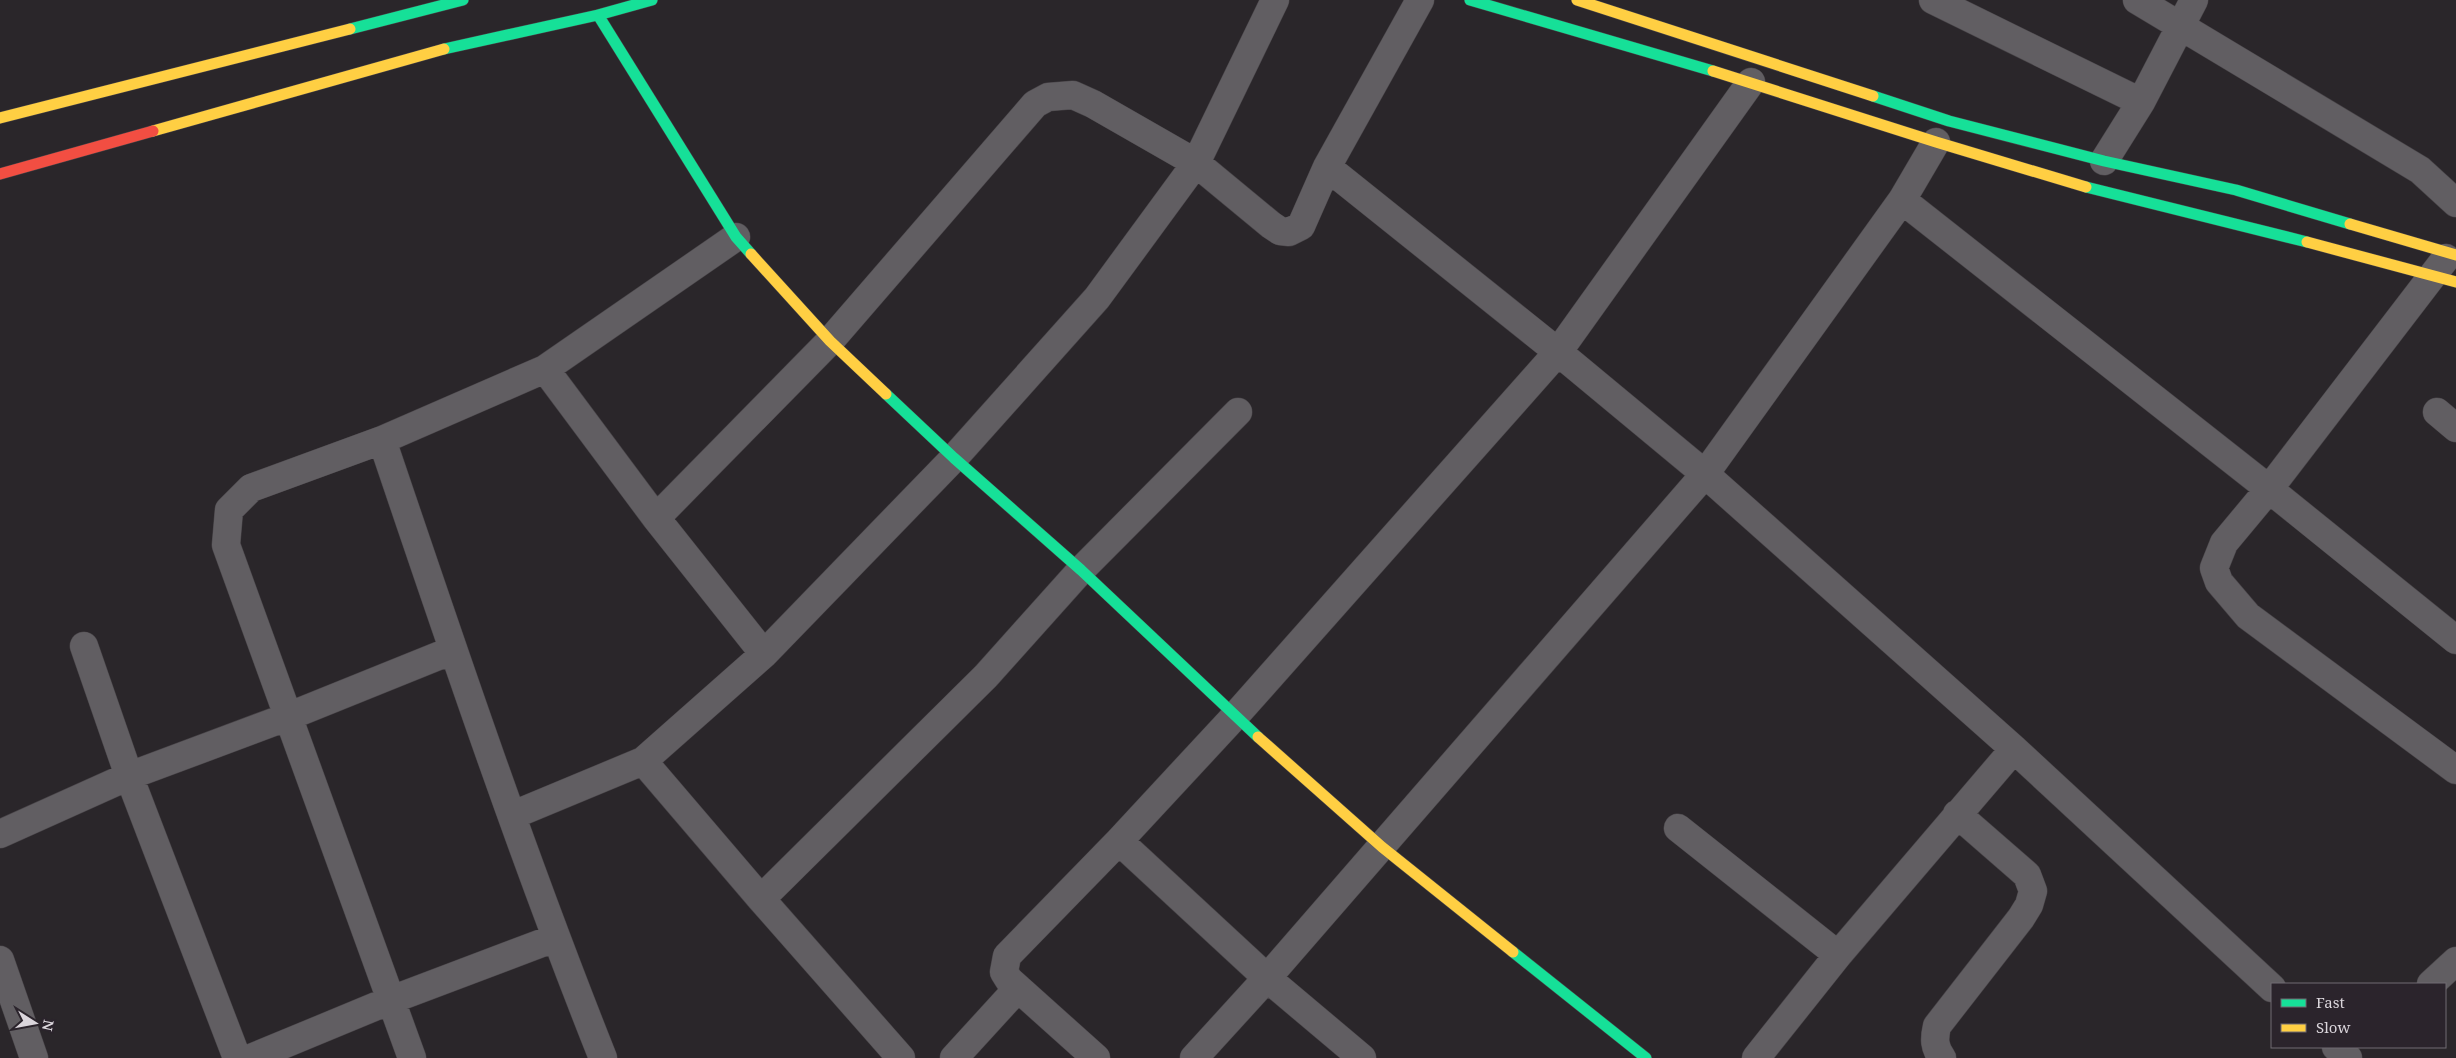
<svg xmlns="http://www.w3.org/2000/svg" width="2456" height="1058" font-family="'Noto Serif',serif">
  <rect width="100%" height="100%" fill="#2a262a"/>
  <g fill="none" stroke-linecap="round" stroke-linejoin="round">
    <defs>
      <path id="street" d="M1933 0 2141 102
        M2137 0 2420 170 2456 203
        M2104 161 2141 102 2194 0
        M1327 167 1558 352 1705 474 2014 749 2272 988
        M1902 200 2269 489 2456 640
        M2446 258 2269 489 2224 543 2214 568 2219 582 2248 616 2456 770
        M545 369 656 518 764 654
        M2437 412 2456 428
        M382 440C452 647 522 855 603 1058
        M656 518 830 341 1035 104 1048 97 1073 95 1093 104 1196 163 1271 225 1280 231 1289 232 1301 226 1327 167 1420 0
        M84 646 129 776 237 1058
        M643 761 761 899 901 1058
        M513 815 643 761 764 654 954 458 1097 298 1196 163 1275 0
        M1678 828 1838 955
        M0 834 129 776 287 717 453 650
        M1119 841 1267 978 1362 1058
        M761 899 986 676 1081 570 1238 412
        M0 960 34 1058
        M2431 984 2456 961
        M2336 1047 2348 1058
        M251 1058 391 1000 555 938
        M412 1058 226 545 229 510 251 488 382 440 545 369 736 237
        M954 1058 1018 988
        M1096 1058 1009 980 1004 972 1007 956 1119 841 1235 716 1558 352 1751 82
        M1194 1058 1267 978 1705 474 1902 200 1936 142
        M1756 1058 1838 955 2014 749
        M1942 1058C1934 1047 1934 1039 1937 1026L2021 918 2029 905 2033 891 2027 875 1957 814"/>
      <path id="fast" d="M1470 0 1713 71
        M598 15 736 237 751 254
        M350 29 463 0
        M444 49 598 15 652 0
        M1873 96 1949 121 2104 161 2236 190 2350 224
        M2086 187 2307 242
        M886 394 954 458 1081 570 1258 737
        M1513 952 1646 1058"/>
      <path id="slow" d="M1577 0 1873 96
        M1713 71 1936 142 2086 187
        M0 118 350 29
        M153 131 444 49
        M2350 224 2456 255
        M2307 242 2456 282
        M751 254 830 341 886 394
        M1258 737 1382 847 1513 952"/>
      <path id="jam" d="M0 174 153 131"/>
    </defs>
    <use href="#street" stroke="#474347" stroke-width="29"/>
    <use href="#fast" stroke="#474347" stroke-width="12"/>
    <use href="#slow" stroke="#474347" stroke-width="12"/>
    <use href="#jam" stroke="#474347" stroke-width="12"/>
    <use href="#street" stroke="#615e62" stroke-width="28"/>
    <use href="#fast" stroke="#16e098" stroke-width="11"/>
    <use href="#slow" stroke="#ffcf43" stroke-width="11"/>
    <use href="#jam" stroke="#f24e42" stroke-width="11"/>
  </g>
  <rect x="2271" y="983" width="175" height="65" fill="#2b242c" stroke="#716b72"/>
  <rect x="2281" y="999" width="25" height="8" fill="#16e098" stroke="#716b72"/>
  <text x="2316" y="1008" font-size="15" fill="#dbd6dc">Fast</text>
  <rect x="2281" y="1024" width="25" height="8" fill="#ffcf43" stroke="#716b72"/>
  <text x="2316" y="1033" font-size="15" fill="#dbd6dc">Slow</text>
  <g transform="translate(35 1023) rotate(101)" stroke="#2b242c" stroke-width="4" paint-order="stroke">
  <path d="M0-4L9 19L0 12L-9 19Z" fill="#dbd6dc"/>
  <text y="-8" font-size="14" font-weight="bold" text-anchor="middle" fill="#dbd6dc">N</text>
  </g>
</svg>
